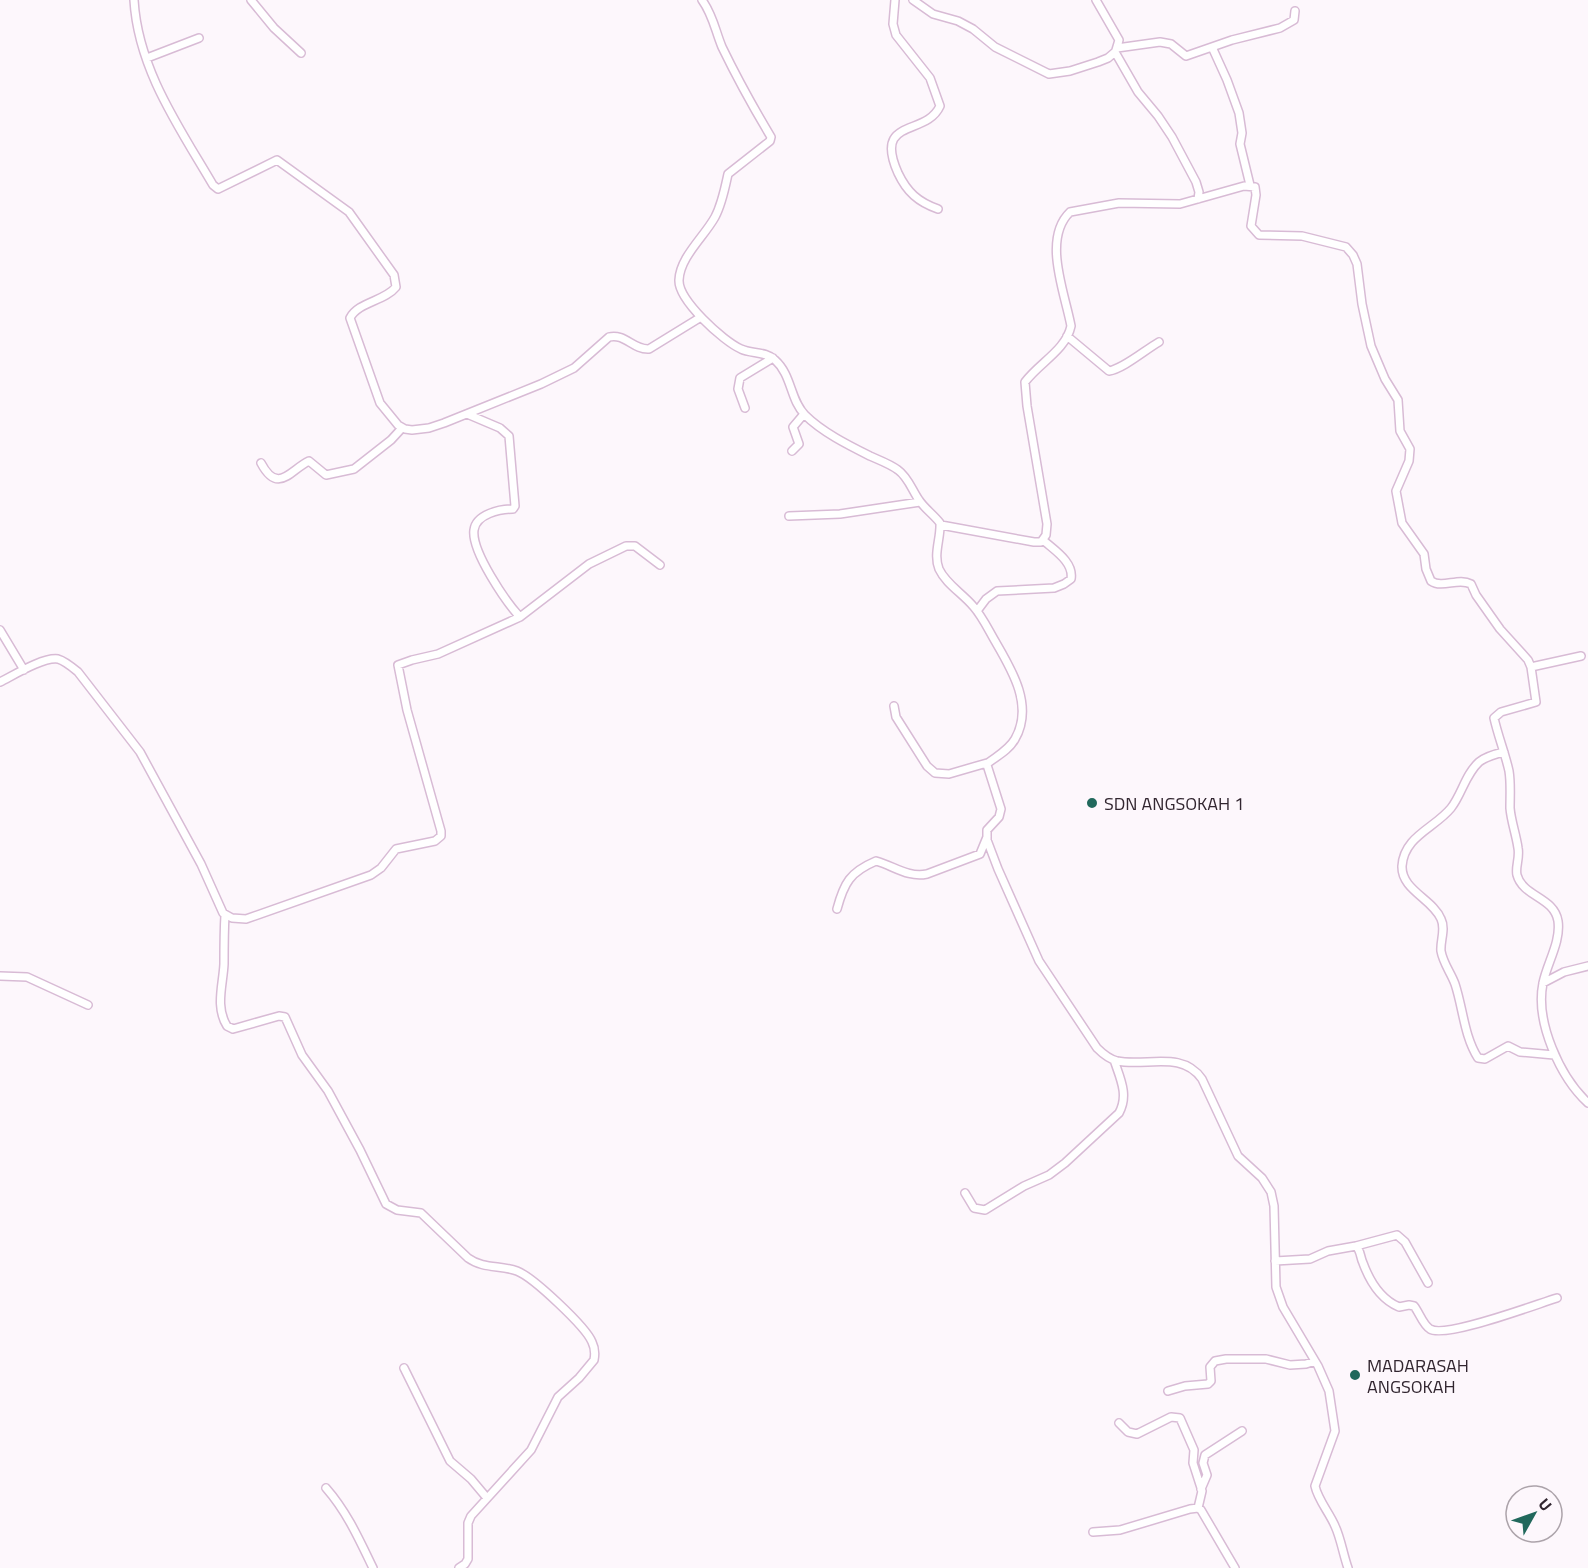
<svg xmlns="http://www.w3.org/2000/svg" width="1588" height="1568" font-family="'Titillium Web',sans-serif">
  <rect width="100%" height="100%" fill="#fdf7fc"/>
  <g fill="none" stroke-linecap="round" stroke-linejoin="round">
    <defs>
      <path id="street" d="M134 0C138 69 179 127 213 185L218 189 277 160 349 212 394 275 396 287C385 301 358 302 350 318L380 403 398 425 405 429 412 430 429 428 444 423 541 384 574 368 609 337C625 333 633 350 649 349L701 317
        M251 0 274 28 301 53
        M702 0C713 15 715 30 722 47 737 78 753 107 771 137L770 141 728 174C725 188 722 204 715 217 704 237 680 257 679 280 678 300 723 341 741 349 751 354 766 351 775 360 792 375 790 400 805 415 822 432 848 445 870 456 879 460 890 464 898 470 908 477 912 490 919 500 924 508 934 515 940 523 941 538 933 554 939 569 946 584 962 593 973 606 982 616 988 629 995 641 1012 670 1034 706 1015 739 1009 750 997 756 988 763L987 765 1001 809 999 817 987 830V840L998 869 1039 961 1097 1048C1102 1053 1109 1059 1117 1061 1146 1067 1182 1050 1202 1079L1238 1156 1262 1178 1271 1192 1274 1206 1276 1287 1283 1307 1318 1366 1329 1391 1335 1431 1315 1486C1318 1500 1329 1512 1335 1526 1341 1539 1343 1554 1348 1568
        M895 0 893 24 896 35 930 78 940 106C926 137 873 117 898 173 907 192 918 202 938 209
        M913 0 933 14 958 21 973 29 995 47 1049 74 1070 71 1098 62 1108 58 1115 52 1138 92 1158 116 1172 137 1196 182 1199 192 1198 199
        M1096 0 1119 40 1116 50
        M1212 47 1227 80 1239 113 1242 133 1240 144 1250 185
        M1117 48 1160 42 1171 44 1186 56 1232 40 1280 28 1294 20 1295 11
        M147 58 199 38
        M1067 336 1109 371C1123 369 1145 350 1159 342
        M745 408 738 389 740 378 773 358
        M467 414 500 428 509 436 515 506 513 509C500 509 476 514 474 530 471 551 506 602 520 617
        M792 451 799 444 793 427 804 414
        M261 463C278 495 290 470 309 461L326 475 354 469 391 440 402 428
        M789 516 840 514 920 502
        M941 525 1034 542H1041L1046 535 1047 524 1027 406 1025 382C1039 363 1066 350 1071 326 1065 293 1042 239 1070 212L1119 203 1180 204 1244 186 1255 187 1256 195 1251 226 1259 235 1302 236 1346 247 1353 255 1357 264 1362 304 1371 346 1385 379 1398 400 1400 431 1410 449 1409 461 1396 491 1402 523 1424 554 1426 569 1431 581C1443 589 1458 577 1471 584L1476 595 1500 629 1528 660 1531 667 1536 702 1501 712 1494 718C1498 736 1505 753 1509 771 1511 783 1510 795 1510 808 1511 821 1516 834 1518 848 1520 858 1515 867 1517 875 1523 897 1554 897 1558 921 1561 942 1547 963 1543 983 1535 1022 1560 1077 1588 1103
        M977 611 986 599 997 591 1054 588 1064 584 1071 579C1074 562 1054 550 1043 540
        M0 630 24 670
        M1531 667 1581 656
        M0 682C14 675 43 657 58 659 65 661 72 667 78 672L140 752 201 864 223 913 232 918 246 919 371 875 381 868 396 849 435 841 441 836V831L407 710 398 665 412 660 438 654 520 617 589 564 626 546H635L660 565
        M894 706 896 717 927 766 935 773 949 774 987 763
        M1504 752C1495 754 1487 756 1479 762 1465 775 1462 794 1451 808 1435 828 1404 836 1402 866 1401 890 1433 899 1441 919 1446 929 1440 941 1441 951 1443 963 1451 973 1455 984 1463 1008 1464 1036 1478 1058L1485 1059 1508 1046 1520 1052 1554 1055
        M837 909C844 883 850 872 876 861 894 866 908 878 927 874L980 854 987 837
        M225 915C224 932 224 948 224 964 223 985 215 1007 227 1026L233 1029 279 1016 285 1017 302 1055 328 1091 360 1150 386 1204 397 1210 421 1213 468 1258C483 1269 501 1265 517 1271 533 1277 586 1327 592 1342 595 1348 595 1355 594 1360L579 1378 558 1397 531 1450 471 1516 468 1523V1559L465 1564 459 1568
        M0 976 27 977 88 1005
        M1543 983 1564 972 1588 966
        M965 1193 974 1208 985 1210 1024 1186 1049 1175 1065 1163 1119 1113C1129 1095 1120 1078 1114 1060
        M1356 1246 1397 1235 1405 1242 1428 1283
        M1275 1261 1310 1259 1328 1251 1356 1246C1361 1251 1360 1257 1363 1263 1370 1282 1380 1299 1399 1307L1409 1305 1414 1306C1419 1312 1423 1325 1430 1329 1445 1339 1537 1304 1557 1298
        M404 1368 450 1461 471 1479 487 1498
        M1168 1391 1185 1386 1208 1384 1211 1381 1210 1367 1215 1361 1226 1359H1266L1290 1365 1306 1364 1315 1361
        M1119 1423 1128 1432 1137 1434 1171 1417 1180 1418 1194 1450 1193 1463 1202 1491 1198 1508
        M326 1488C347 1512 359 1539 373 1568
        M1201 1489 1207 1475 1203 1463 1205 1455 1242 1431
        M1093 1532 1120 1530 1190 1509 1198 1508 1201 1510 1235 1568"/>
    </defs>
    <use href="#street" stroke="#d8bbd5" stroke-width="10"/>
    <use href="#street" stroke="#fff" stroke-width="7"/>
  </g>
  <g fill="#21685c" stroke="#fdf7fc" stroke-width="2">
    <circle cx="1092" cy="803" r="6"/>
    <circle cx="1355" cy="1375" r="6"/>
  </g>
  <g text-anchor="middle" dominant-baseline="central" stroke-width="4.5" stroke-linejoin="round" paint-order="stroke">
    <g font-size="18" fill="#322630" stroke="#fdf7fc" text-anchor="start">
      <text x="1104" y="803">SDN ANGSOKAH 1</text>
      <text x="1367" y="1365">MADARASAH<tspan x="1367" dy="21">ANGSOKAH</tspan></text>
    </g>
  </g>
  <g transform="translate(1534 1514) rotate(50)"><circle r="28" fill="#fdf7fc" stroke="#aca3aa" stroke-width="1.5"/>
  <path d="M0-4.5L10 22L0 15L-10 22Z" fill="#21685c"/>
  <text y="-9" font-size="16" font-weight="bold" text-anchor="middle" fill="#322630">U</text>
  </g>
</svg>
